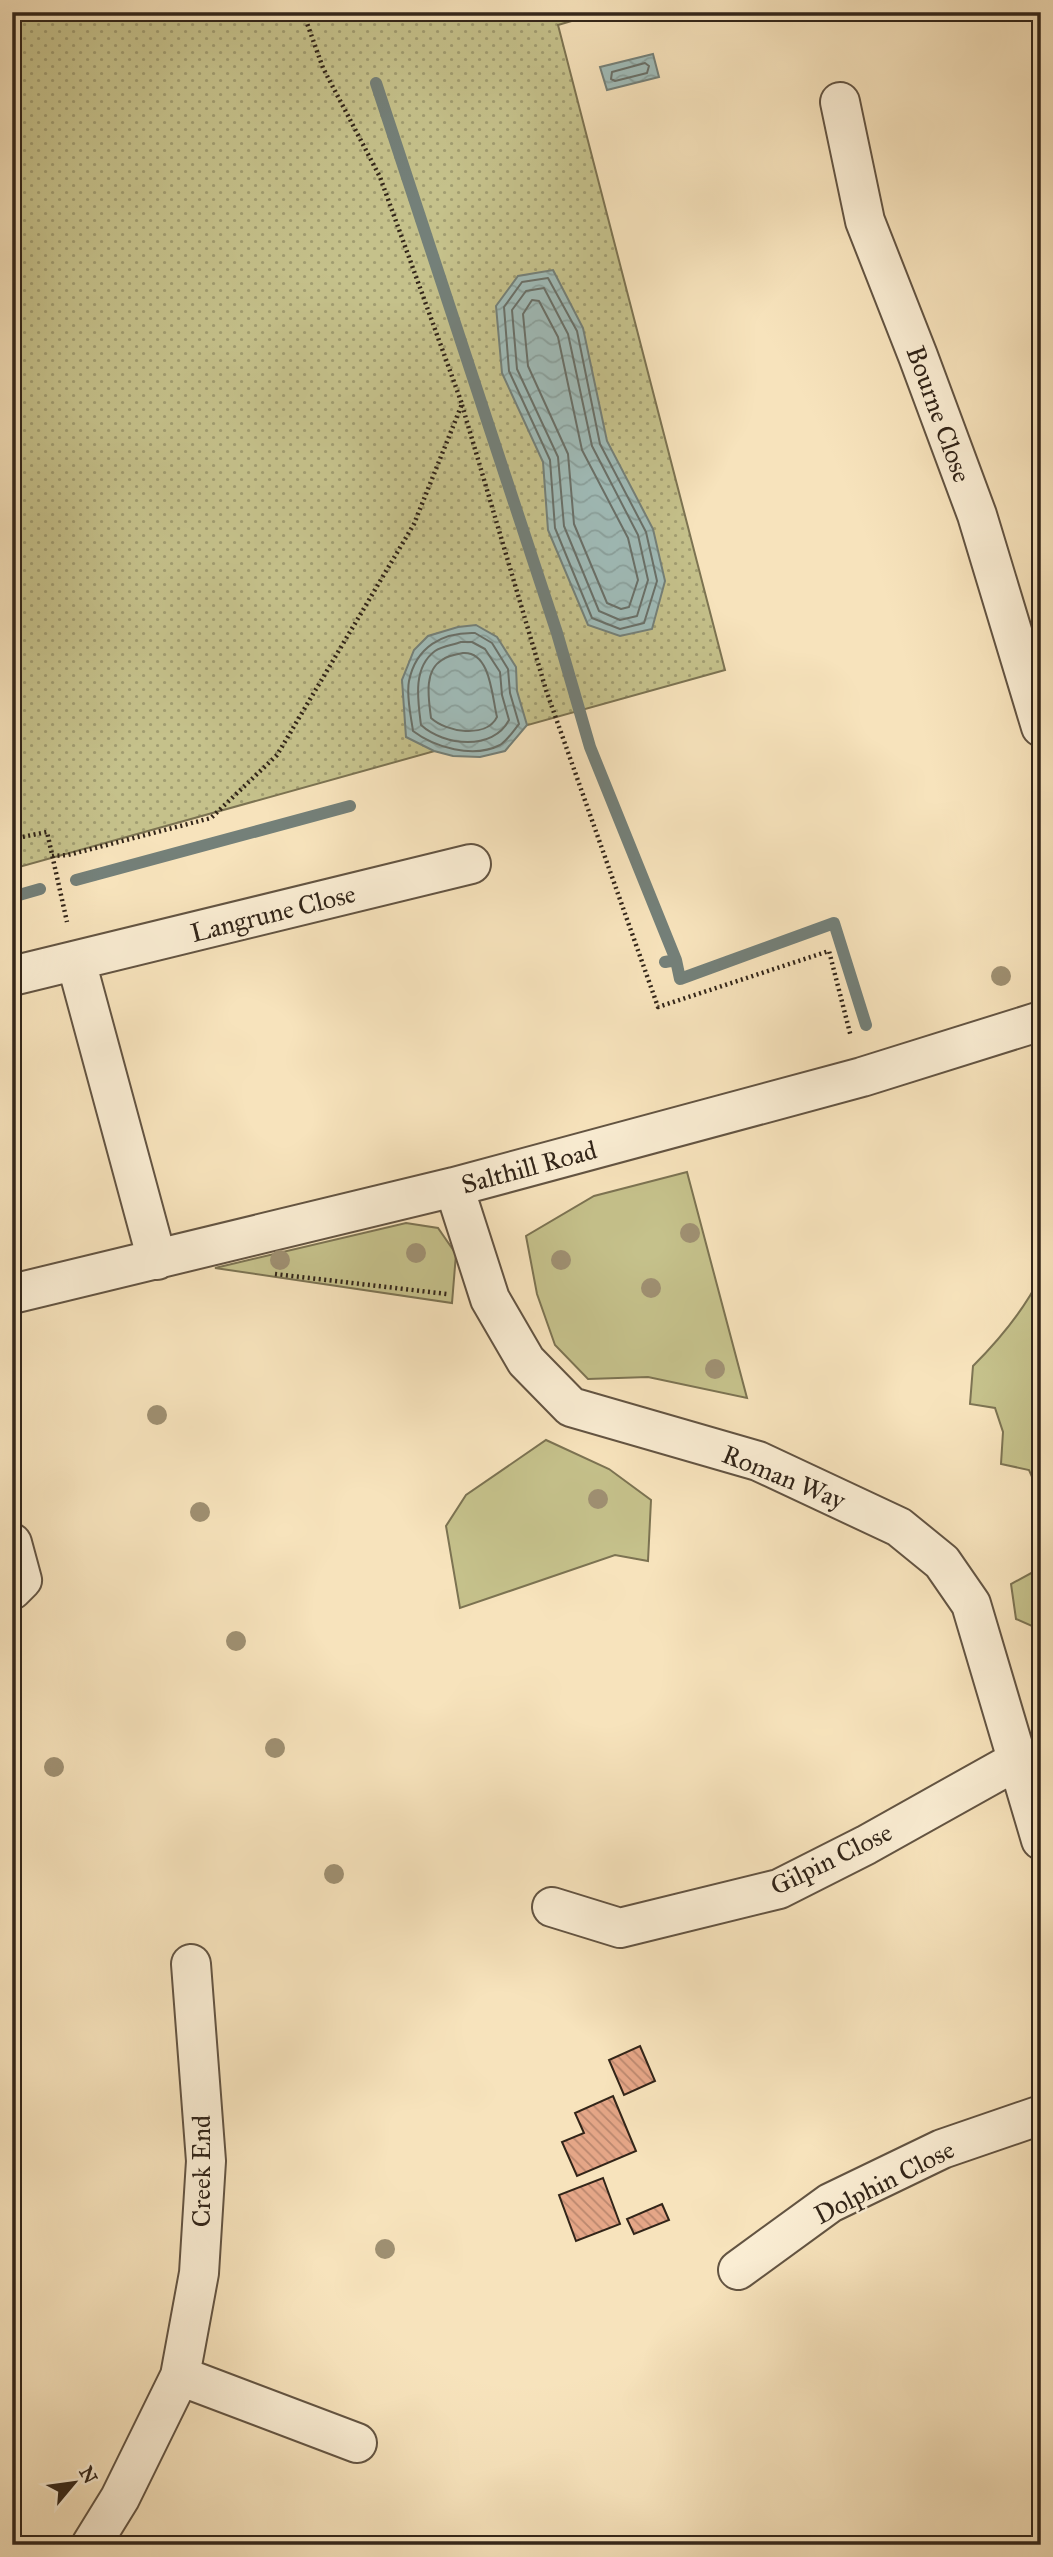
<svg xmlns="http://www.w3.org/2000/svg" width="1053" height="2557" font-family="'IM FELL Great Primer',serif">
  <defs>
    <pattern id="park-dots" width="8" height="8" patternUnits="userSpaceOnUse" patternTransform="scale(1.75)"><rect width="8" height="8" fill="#c5c18b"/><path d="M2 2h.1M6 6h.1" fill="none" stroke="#a19d71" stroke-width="1.8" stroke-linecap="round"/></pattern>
    <pattern id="water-waves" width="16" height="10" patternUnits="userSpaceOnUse" patternTransform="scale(1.75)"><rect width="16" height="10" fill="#a0bcb9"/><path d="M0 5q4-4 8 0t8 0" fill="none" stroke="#8aa19e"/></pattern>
    <pattern id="building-back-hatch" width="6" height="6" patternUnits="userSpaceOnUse" patternTransform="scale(1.75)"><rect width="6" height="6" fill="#e5a687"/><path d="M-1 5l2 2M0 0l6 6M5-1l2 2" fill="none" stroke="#ba876e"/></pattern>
  </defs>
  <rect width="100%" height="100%" fill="#f7e3bc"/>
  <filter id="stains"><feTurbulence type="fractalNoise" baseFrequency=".00286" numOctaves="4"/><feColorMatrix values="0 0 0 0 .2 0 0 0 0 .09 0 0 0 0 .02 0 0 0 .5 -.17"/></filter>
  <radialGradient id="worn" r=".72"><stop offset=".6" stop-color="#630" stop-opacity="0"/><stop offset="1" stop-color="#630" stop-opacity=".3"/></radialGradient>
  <path fill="#c5c18b" stroke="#7c7352" stroke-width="2" d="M687 1172 747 1398 648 1377 588 1379 555 1345 537 1294 526 1236 594 1196Z
    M406 1223 438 1228 456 1254 452 1303 215 1268Z
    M1041 1276V1497L1029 1470 1001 1464 1003 1432 995 1408 970 1404 973 1366C1000 1339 1024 1310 1041 1276Z
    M546 1440 609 1469 651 1500 648 1561 615 1555 460 1608 446 1526 466 1495Z
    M1041 1535V1630L1016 1619 1011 1584 1035 1571Z"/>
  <path fill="url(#park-dots)" stroke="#7c7352" stroke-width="2" d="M12 12H602L558 25 725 670 12 869Z"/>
  <path fill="url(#water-waves)" stroke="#748079" stroke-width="2" d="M653 54 659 77 607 90 600 67Z
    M553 270 583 328 607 441 653 529 665 581 652 629 620 636 588 625 548 530 543 462 502 373 496 306 518 276Z
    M476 625 497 637 516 667 517 691 527 725 505 751 480 757 453 756 434 751 406 737 402 680 414 650 428 636 458 627Z"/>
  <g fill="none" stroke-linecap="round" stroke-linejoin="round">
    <path stroke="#697069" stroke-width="2" d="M645 63 649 66 647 73 615 81 611 79 612 72Z
      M548 278 577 331 600 444 646 532 657 581 644 623 620 629 592 618 555 528 550 460 509 371 504 307 522 282Z
      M544 288 568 334 592 446 638 535 648 580 637 616 620 620 599 611 564 526 558 457 517 369 512 310 526 291Z
      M532 300 539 301 558 337 582 450 628 538 638 580 629 607 621 609 607 603 574 524 568 454 528 366 523 314Z
      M475 633 492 643 508 669 510 693 519 724C514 730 507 741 500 745 473 759 434 747 413 731 411 716 406 696 409 681 416 647 442 632 475 633Z
      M461 642H472L485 649 500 672 502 695 509 720C493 751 444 746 421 725 418 701 412 668 435 651 442 646 453 645 461 642Z
      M463 653C491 651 492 698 497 717 486 739 446 732 431 718 429 701 423 671 442 660 447 656 457 654 463 653Z"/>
    <path stroke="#748079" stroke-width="12" d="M376 83 557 633 590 747 676 960 665 962
      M76 880 350 806
      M12 897 40 889
      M676 960 680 979 834 923 866 1025"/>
  </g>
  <path fill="url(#building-back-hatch)" stroke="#322519" stroke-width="2" d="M640 2046 655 2081 624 2095 609 2060Z
    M613 2096 636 2151 577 2176 562 2142 584 2133 575 2113Z
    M603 2178 620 2224 576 2241 559 2195Z
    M662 2204 669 2220 634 2234 627 2219Z"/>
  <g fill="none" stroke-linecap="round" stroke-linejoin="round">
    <defs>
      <path id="minor" d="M840 102 865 221 918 356 977 515 1041 727
        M76 961 157 1260
        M12 976 471 864
        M454 1187 490 1299 526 1361 571 1407 758 1461 899 1527 942 1562 971 1604 1041 1840
        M12 1294 454 1187 862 1077 1041 1021
        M12 1543 22 1580 12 1590
        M552 1907 620 1928 779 1889 866 1845 1016 1761
        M738 2270 830 2203 942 2149 1041 2115
        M180 2376 357 2443
        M91 2545 120 2498 180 2376 199 2273 206 2161 191 1964"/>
    </defs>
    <use href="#minor" stroke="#635442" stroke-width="42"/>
    <path stroke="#322519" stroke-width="4.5" stroke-dasharray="2 3.5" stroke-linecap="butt" d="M462 405 546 690 658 1007 829 951 851 1037
      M12 839 47 832 67 922
      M52 856 68 855 211 818 277 755 414 524 462 404 380 177 323 68 303 12
      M275 1274 447 1294"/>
    <use href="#minor" stroke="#faedd3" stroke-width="38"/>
  </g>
  <g fill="#9f9072">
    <circle cx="1001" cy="976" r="10"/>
    <circle cx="690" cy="1233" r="10"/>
    <circle cx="416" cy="1253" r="10"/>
    <circle cx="280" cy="1260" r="10"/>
    <circle cx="561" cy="1260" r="10"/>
    <circle cx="651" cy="1288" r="10"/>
    <circle cx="715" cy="1369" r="10"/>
    <circle cx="157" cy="1415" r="10"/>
    <circle cx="598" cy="1499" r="10"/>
    <circle cx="200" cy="1512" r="10"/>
    <circle cx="236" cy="1641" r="10"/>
    <circle cx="275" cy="1748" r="10"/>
    <circle cx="54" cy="1767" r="10"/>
    <circle cx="334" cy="1874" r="10"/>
    <circle cx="385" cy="2249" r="10"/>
  </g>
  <g text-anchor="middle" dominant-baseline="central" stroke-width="5" stroke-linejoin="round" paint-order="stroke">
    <g font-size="26" fill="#322519" stroke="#faedd3">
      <text transform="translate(939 414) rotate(70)">Bourne Close</text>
      <text transform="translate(273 913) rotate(-14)">Langrune Close</text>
      <text transform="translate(529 1167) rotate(-15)">Salthill Road</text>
      <text transform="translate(784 1477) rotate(22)">Roman Way</text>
      <text transform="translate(831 1859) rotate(-26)">Gilpin Close</text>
      <text transform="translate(201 2171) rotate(-90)">Creek End</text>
      <text transform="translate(884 2182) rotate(-27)">Dolphin Close</text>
    </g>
  </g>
  <rect width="1053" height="2557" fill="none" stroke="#f7e3bc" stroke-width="42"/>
  <rect x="14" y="14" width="1025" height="2529" fill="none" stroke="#322519" stroke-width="3.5"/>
  <rect x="21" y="21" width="1011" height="2515" fill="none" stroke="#322519" stroke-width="2"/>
  <g transform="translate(74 2483) rotate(61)" stroke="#faedd3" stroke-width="5" paint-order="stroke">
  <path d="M0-5L12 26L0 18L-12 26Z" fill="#322519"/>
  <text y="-10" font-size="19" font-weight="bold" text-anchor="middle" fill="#322519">N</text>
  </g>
  <rect width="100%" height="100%" filter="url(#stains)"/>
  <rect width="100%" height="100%" fill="url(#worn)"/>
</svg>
